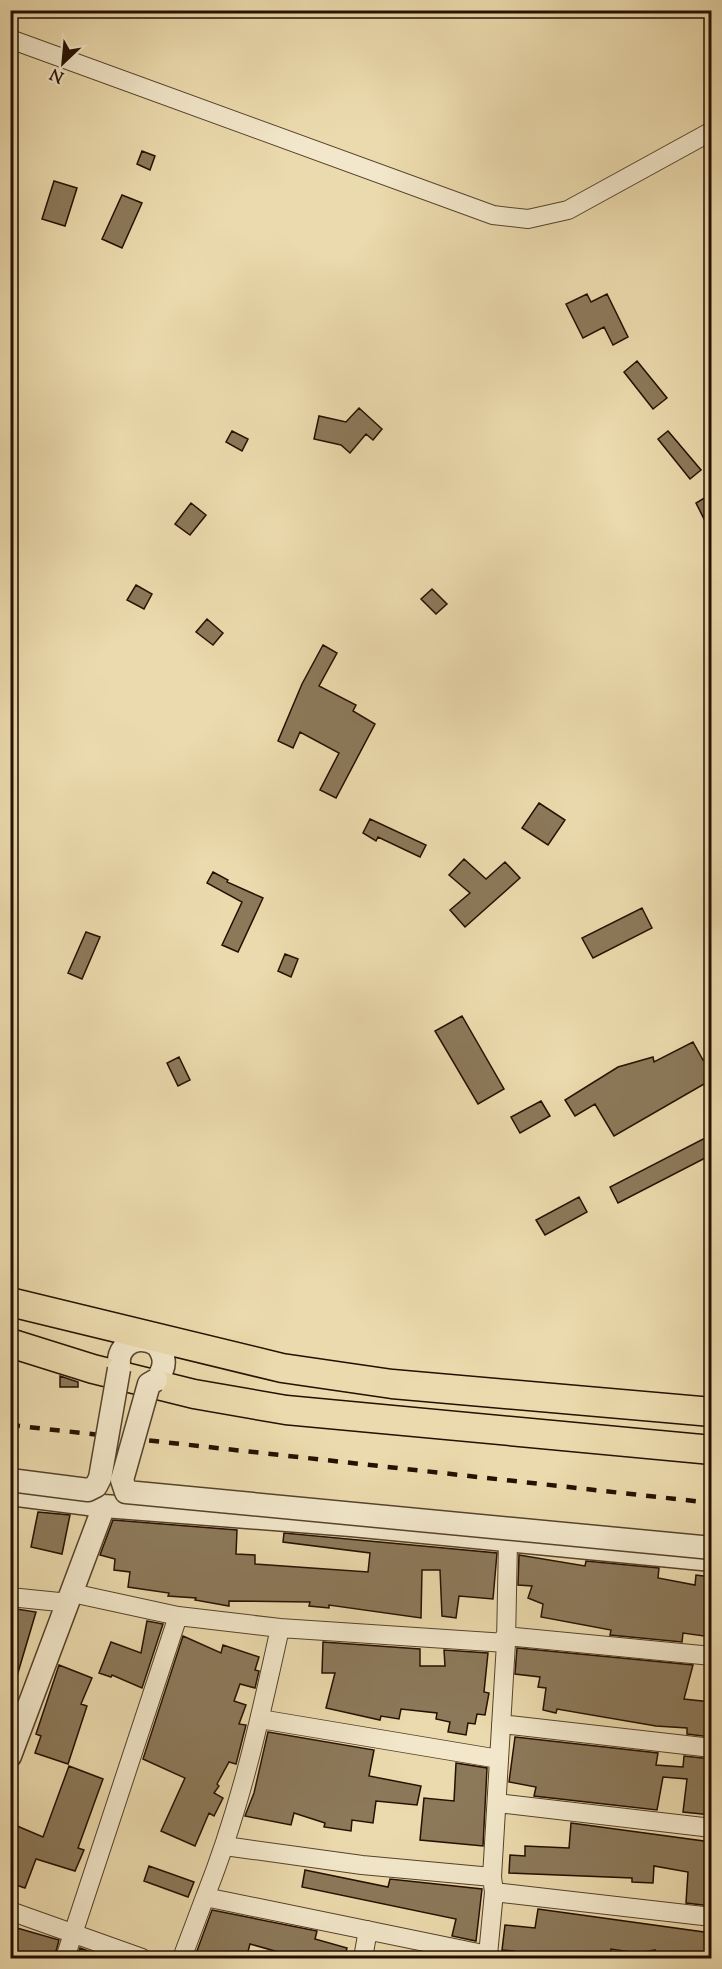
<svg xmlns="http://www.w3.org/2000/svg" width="722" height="1969" font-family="'Sorts Mill Goudy',serif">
  <rect width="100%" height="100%" fill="#ebdaad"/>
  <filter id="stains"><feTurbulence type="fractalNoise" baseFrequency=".00333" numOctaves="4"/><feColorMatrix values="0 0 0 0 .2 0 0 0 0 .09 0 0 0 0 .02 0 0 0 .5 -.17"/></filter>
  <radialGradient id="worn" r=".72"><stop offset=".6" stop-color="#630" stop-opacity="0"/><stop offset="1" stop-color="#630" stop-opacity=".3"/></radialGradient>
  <path fill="#8c795a" stroke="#251000" stroke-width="1.5" d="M142 151 155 156 150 170 137 164Z
    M54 181 77 188 65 226 42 219Z
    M122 195 142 203 122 248 102 239Z
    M587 294 591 302 607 294 628 337 613 345 604 327 583 338 566 304Z
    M637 361 667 398 653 409 624 372Z
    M359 408 382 429 373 440 366 434 350 453 341 445 314 439 319 416 346 422Z
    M232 431 248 439 242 451 226 442Z
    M668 431 701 470 690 479 658 439Z
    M711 494V533L696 503Z
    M191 503 206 515 190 535 175 524Z
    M136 585 152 594 144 609 127 600Z
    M432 589 447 604 436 614 421 599Z
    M207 619 223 633 213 645 196 632Z
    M323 645 337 653 319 686 356 705 353 711 375 724 336 798 320 790 339 753 300 732 293 748 278 741 302 684Z
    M539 803 565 820 548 845 522 828Z
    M370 819 426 845 420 857 378 837 376 841 363 833Z
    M464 859 486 879 505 862 520 878 465 927 450 910 470 893 449 875Z
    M213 872 228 880 227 882 263 898 238 952 222 945 242 902 207 883Z
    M642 908 652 928 593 958 582 938Z
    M86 932 100 937 82 979 68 973Z
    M285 954 298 959 291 977 278 971Z
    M462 1016 504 1089 478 1104 435 1031Z
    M693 1042 703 1060 711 1057V1080L614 1136 595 1104 575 1116 565 1100 618 1067 653 1057 654 1062Z
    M179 1057 190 1080 178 1086 167 1063Z
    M541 1101 550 1116 520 1133 511 1117Z
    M711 1135V1155L618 1203 610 1187Z
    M579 1197 587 1212 545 1235 536 1220Z
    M60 1376 78 1382V1387H60Z
    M38 1512 70 1515 62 1554 31 1547Z
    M113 1520 237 1530 236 1554 255 1555V1564L368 1572 370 1553 283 1542 284 1533 497 1553 493 1599 459 1596 456 1618 442 1616 440 1570H422L421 1618 329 1605V1608L309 1606 310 1602 229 1601V1606L195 1600 196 1598 168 1596 169 1593 128 1587 130 1572 114 1570 115 1559 100 1555Z
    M519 1555 585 1566 586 1561 659 1568 658 1578 695 1585 696 1575 711 1577V1637L683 1633 682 1642 610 1635 611 1630 541 1617 543 1604 528 1598 532 1586 518 1585Z
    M10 1608 36 1612 14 1686 10 1685Z
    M147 1621 163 1624 142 1688 112 1675 111 1677 99 1673 111 1642 141 1653Z
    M183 1636 221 1653 223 1645 259 1657 255 1670 259 1671 255 1688 240 1684 234 1701 246 1705 239 1724 246 1725 236 1764 229 1762 217 1784 219 1786 214 1793 223 1798 214 1816 209 1813 195 1846 161 1831 185 1778 143 1759Z
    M323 1642 420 1649V1666H445L444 1650 488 1653 484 1692 489 1693 485 1715 477 1714 475 1724 468 1723 466 1735 448 1732 450 1722 436 1719 437 1713 401 1709 399 1719 381 1716 380 1720 326 1708 335 1673H322Z
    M517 1648 693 1665 684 1699 711 1702V1737L687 1734V1728L656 1726 557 1709 556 1713 543 1710 546 1688 538 1687 540 1677 515 1674Z
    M59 1665 92 1678 81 1704 87 1706 68 1764 35 1753 41 1736 36 1734Z
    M268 1732 374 1750 369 1776 421 1786 417 1805 376 1801 373 1823 352 1820 351 1831 324 1827 325 1823 294 1813 291 1825 245 1816 254 1793Z
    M515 1737 658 1753 656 1765 683 1767 684 1756 711 1759V1815L683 1812 687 1779 663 1777 657 1810 534 1796 536 1787 509 1782Z
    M456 1763 487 1768 483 1846 420 1840 424 1798 454 1801Z
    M69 1766 103 1779 78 1848 84 1850 75 1871 36 1859 25 1888 10 1883V1823L43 1837Z
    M571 1823 711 1842V1906L686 1903 688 1872 654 1866 653 1883 632 1882V1878L509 1873 510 1855 525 1856V1846L569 1848Z
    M149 1866 194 1882 188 1897 144 1881Z
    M305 1870 388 1887 390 1879 482 1889 476 1941 452 1936 456 1919 302 1887Z
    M538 1909 711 1933V1959H654L655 1950 638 1953 611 1949 610 1959H513L514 1951 502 1950 505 1925 535 1928Z
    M212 1910 317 1931 315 1939 347 1948 344 1959H280L282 1953 250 1944 246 1959H194Z
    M10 1926 59 1940 54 1959H10L15 1945 10 1943Z
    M80 1948 110 1959H77Z"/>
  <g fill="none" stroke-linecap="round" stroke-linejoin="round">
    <defs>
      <path id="minor" d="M10 39 493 215 528 219 568 210 712 131
        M10 1597 69 1603
        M178 1616 280 1628C260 1719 240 1810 205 1897
        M280 1628 506 1643
        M505 1636 712 1656
        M260 1719 499 1759
        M501 1724 712 1748
        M497 1803 712 1828
        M225 1846 362 1865 492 1877
        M494 1892 712 1917
        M10 1911 142 1958
        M65 1958 178 1616 72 1593
        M182 1958 205 1897 488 1955 494 1892 492 1877 506 1643 508 1541
        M363 1958 368 1930"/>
      <path id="tertiary" d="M123 1376C109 1351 134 1330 157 1345 166 1357 166 1368 156 1380
        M10 1494 104 1506 351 1525 712 1560
        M10 1756 104 1506"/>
      <path id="primary" d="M10 1302 282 1368 392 1384 712 1412
        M10 1343 93 1369 194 1394 286 1410 712 1450"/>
    </defs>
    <use href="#minor" stroke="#56422b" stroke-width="20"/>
    <use href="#tertiary" stroke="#56422b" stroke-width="25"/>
    <use href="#primary" stroke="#251000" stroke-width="31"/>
    <use href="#minor" stroke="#f2e7ca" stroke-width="18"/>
    <use href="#tertiary" stroke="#f2e7ca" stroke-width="22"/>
    <use href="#primary" stroke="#ebdaad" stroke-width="28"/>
    <path stroke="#251000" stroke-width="4.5" stroke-dasharray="10 10" stroke-linecap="butt" d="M10 1425 712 1503"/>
    <defs>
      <path id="tertiary-bridge" d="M156 1380 149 1384 122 1480 126 1492 712 1548
        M10 1480 88 1490 96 1486 100 1478 119 1369"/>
    </defs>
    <use href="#tertiary-bridge" stroke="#56422b" stroke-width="25" stroke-linecap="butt"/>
    <use href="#tertiary-bridge" stroke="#f2e7ca" stroke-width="22"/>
  </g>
  <rect width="722" height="1969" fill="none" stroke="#ebdaad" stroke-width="36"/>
  <rect x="12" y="12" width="698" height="1945" fill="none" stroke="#251000" stroke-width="3"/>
  <rect x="18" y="18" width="686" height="1933" fill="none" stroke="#251000" stroke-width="1.5"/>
  <g transform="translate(63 63) rotate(206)" stroke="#f2e7ca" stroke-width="4.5" paint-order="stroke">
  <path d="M0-4.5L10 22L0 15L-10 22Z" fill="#251000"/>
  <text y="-9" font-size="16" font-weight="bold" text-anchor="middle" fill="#251000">N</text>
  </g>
  <rect width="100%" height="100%" filter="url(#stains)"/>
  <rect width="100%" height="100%" fill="url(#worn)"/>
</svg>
